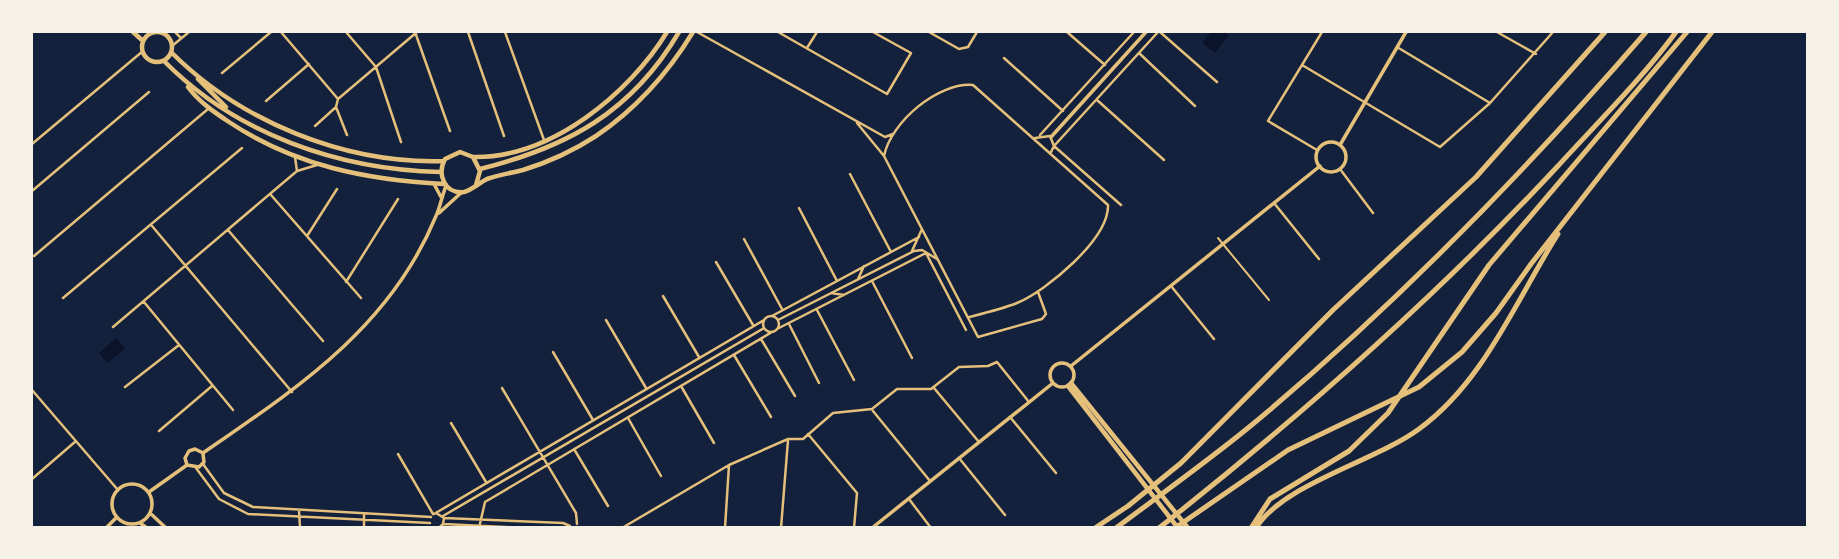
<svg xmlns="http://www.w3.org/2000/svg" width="1839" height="559" font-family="'Public Sans',sans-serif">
  <rect width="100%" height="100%" fill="#14213d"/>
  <path fill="#0b132b" d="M1211 32H1224L1229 35 1215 53 1202 43Z
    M116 338 125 349 107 363 99 353Z"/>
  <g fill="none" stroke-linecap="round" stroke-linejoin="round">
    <path stroke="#e5c07b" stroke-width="2" d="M1218 238 1269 300"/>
    <path stroke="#e5c07b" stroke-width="2.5" d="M175 32 181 38
      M281 32 338 99
      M346 32 376 67 401 142
      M415 32 450 131
      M468 32 504 136
      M505 32 544 140
      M697 32 885 137 893 134
      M778 32 887 94 911 53 873 32
      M929 32 959 49 968 47 977 32
      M1067 32 1105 65
      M1160 32 1217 82
      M1497 32 1536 54
      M172 46 189 32
      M1397 47 1490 103
      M807 48 817 32
      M1139 53 1195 106
      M1004 58 1063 111
      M1302 65 1440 147 1490 103 1553 32
      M222 73 271 32
      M1097 100 1164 160
      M266 101 309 64
      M336 107 347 135
      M857 123 884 156 978 337 1042 319 1046 314 1038 292
      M315 126 336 107 338 99 417 32
      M1040 135 1134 32
      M1035 138 1050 136 1054 146 1051 152
      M32 144 143 51
      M1317 150 1268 121 1322 32
      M884 156C891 122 938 82 973 85L1108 205C1109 239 1046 291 1017 303 1002 309 985 313 969 317
      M295 157 297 171
      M1340 169 1373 213
      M850 174 891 252
      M32 191 149 92
      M271 195 361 298
      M1274 203 1319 259
      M1121 205 1054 146 1158 32
      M799 208 837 281
      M152 226 292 392
      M228 230 323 341
      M307 236 337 189
      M744 239 782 309
      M912 251 922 229
      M34 256 208 109
      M716 262 753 325
      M858 279 864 266
      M872 281 912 358
      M346 282 398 199
      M1171 286 1214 339
      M831 293 844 295
      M663 296 699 357
      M63 298 242 148
      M144 302 233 410
      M817 310 854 380
      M772 316 919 237
      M763 324a8 8 0 1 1 16 0a8 8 0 1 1-16 0Z
      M606 320 646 388
      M778 320 914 251 922 250 937 259
      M789 324 819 383
      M113 327 297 171 317 165
      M777 329 926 253 966 330
      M761 339 795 396
      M553 352 593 420
      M734 355 771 417
      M681 386 714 443
      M125 387 179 345
      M502 388 576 513 577 524
      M934 388 979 442
      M32 390 118 490
      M873 411 930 481
      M1010 417 1056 473
      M628 418 661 476
      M451 423 486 482
      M159 431 212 386
      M808 434 857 493 854 528
      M574 449 608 506
      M398 454 433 514
      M959 458 1005 515
      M203 464 224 493 253 507 431 517
      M196 468 219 499 248 514 430 523
      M32 479 76 441
      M909 499 931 528
      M299 510 300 528
      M436 513 444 518 443 524 439 528
      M364 514V528
      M434 514 764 320
      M443 516 764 328
      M444 518 563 523 570 526 568 528
      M443 524 526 528
      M479 528 485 502 772 332
      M622 528 729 465 788 439H803L833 413 872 409 897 389H931L959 367 988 366 997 362 1029 402
      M725 528 729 465
      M781 528 788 440"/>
    <path stroke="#e5c07b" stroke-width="3.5" d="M1051 137 1146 32
      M1316 157a15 15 0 1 1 30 0a15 15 0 1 1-30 0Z
      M1340 145 1406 32
      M434 184 441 197
      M439 213 462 192
      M1050 375a12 12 0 1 1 24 0a12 12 0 1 1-24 0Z
      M1071 366 1320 166
      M203 453C297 388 390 328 436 216 440 207 442 196 446 186
      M187 465 185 458 189 451 195 449 203 453
      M187 465 199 467 204 462 203 454
      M112 504a20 20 0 1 1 40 0a20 20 0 1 1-40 0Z
      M149 492 187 465
      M150 513 166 528
      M140 523 147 528
      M106 528 117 517
      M872 528 1053 383"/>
    <path stroke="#e5c07b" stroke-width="4.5" d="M133 32 143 41
      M142 47a15 15 0 1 1 30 0a15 15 0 1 1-30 0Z
      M171 52C241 122 345 164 443 161
      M164 61C236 134 339 170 441 172
      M198 79 226 107
      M188 87C199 102 214 112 229 122 295 166 367 180 444 184
      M474 157C551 158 629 94 667 32
      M480 169C568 147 632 112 679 32
      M476 185 480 171 473 157 460 152 445 159C437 174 444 194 464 192 472 190 479 183 487 179 499 175 511 173 523 170 549 162 573 151 596 136 636 109 668 73 693 32"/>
    <path stroke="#e5c07b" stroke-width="4.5" d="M1071 383 1188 528
      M1068 386 1178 528"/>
    <path stroke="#e5c07b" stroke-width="5" d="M1095 528 1128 506 1181 463 1333 310 1476 177 1605 32
      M1116 528C1160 495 1205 463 1248 428 1392 309 1524 173 1646 32
      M1159 528C1301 416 1434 299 1557 167 1597 123 1641 80 1676 32
      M1175 528 1288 450 1419 387 1462 352 1496 313 1531 264 1712 32
      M1251 528 1270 499 1349 451 1388 413 1489 265 1687 32
      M1256 528C1283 484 1374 462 1419 429 1484 382 1516 300 1558 234"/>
  </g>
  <rect width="1839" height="559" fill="none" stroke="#f6f1e7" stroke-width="66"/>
</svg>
